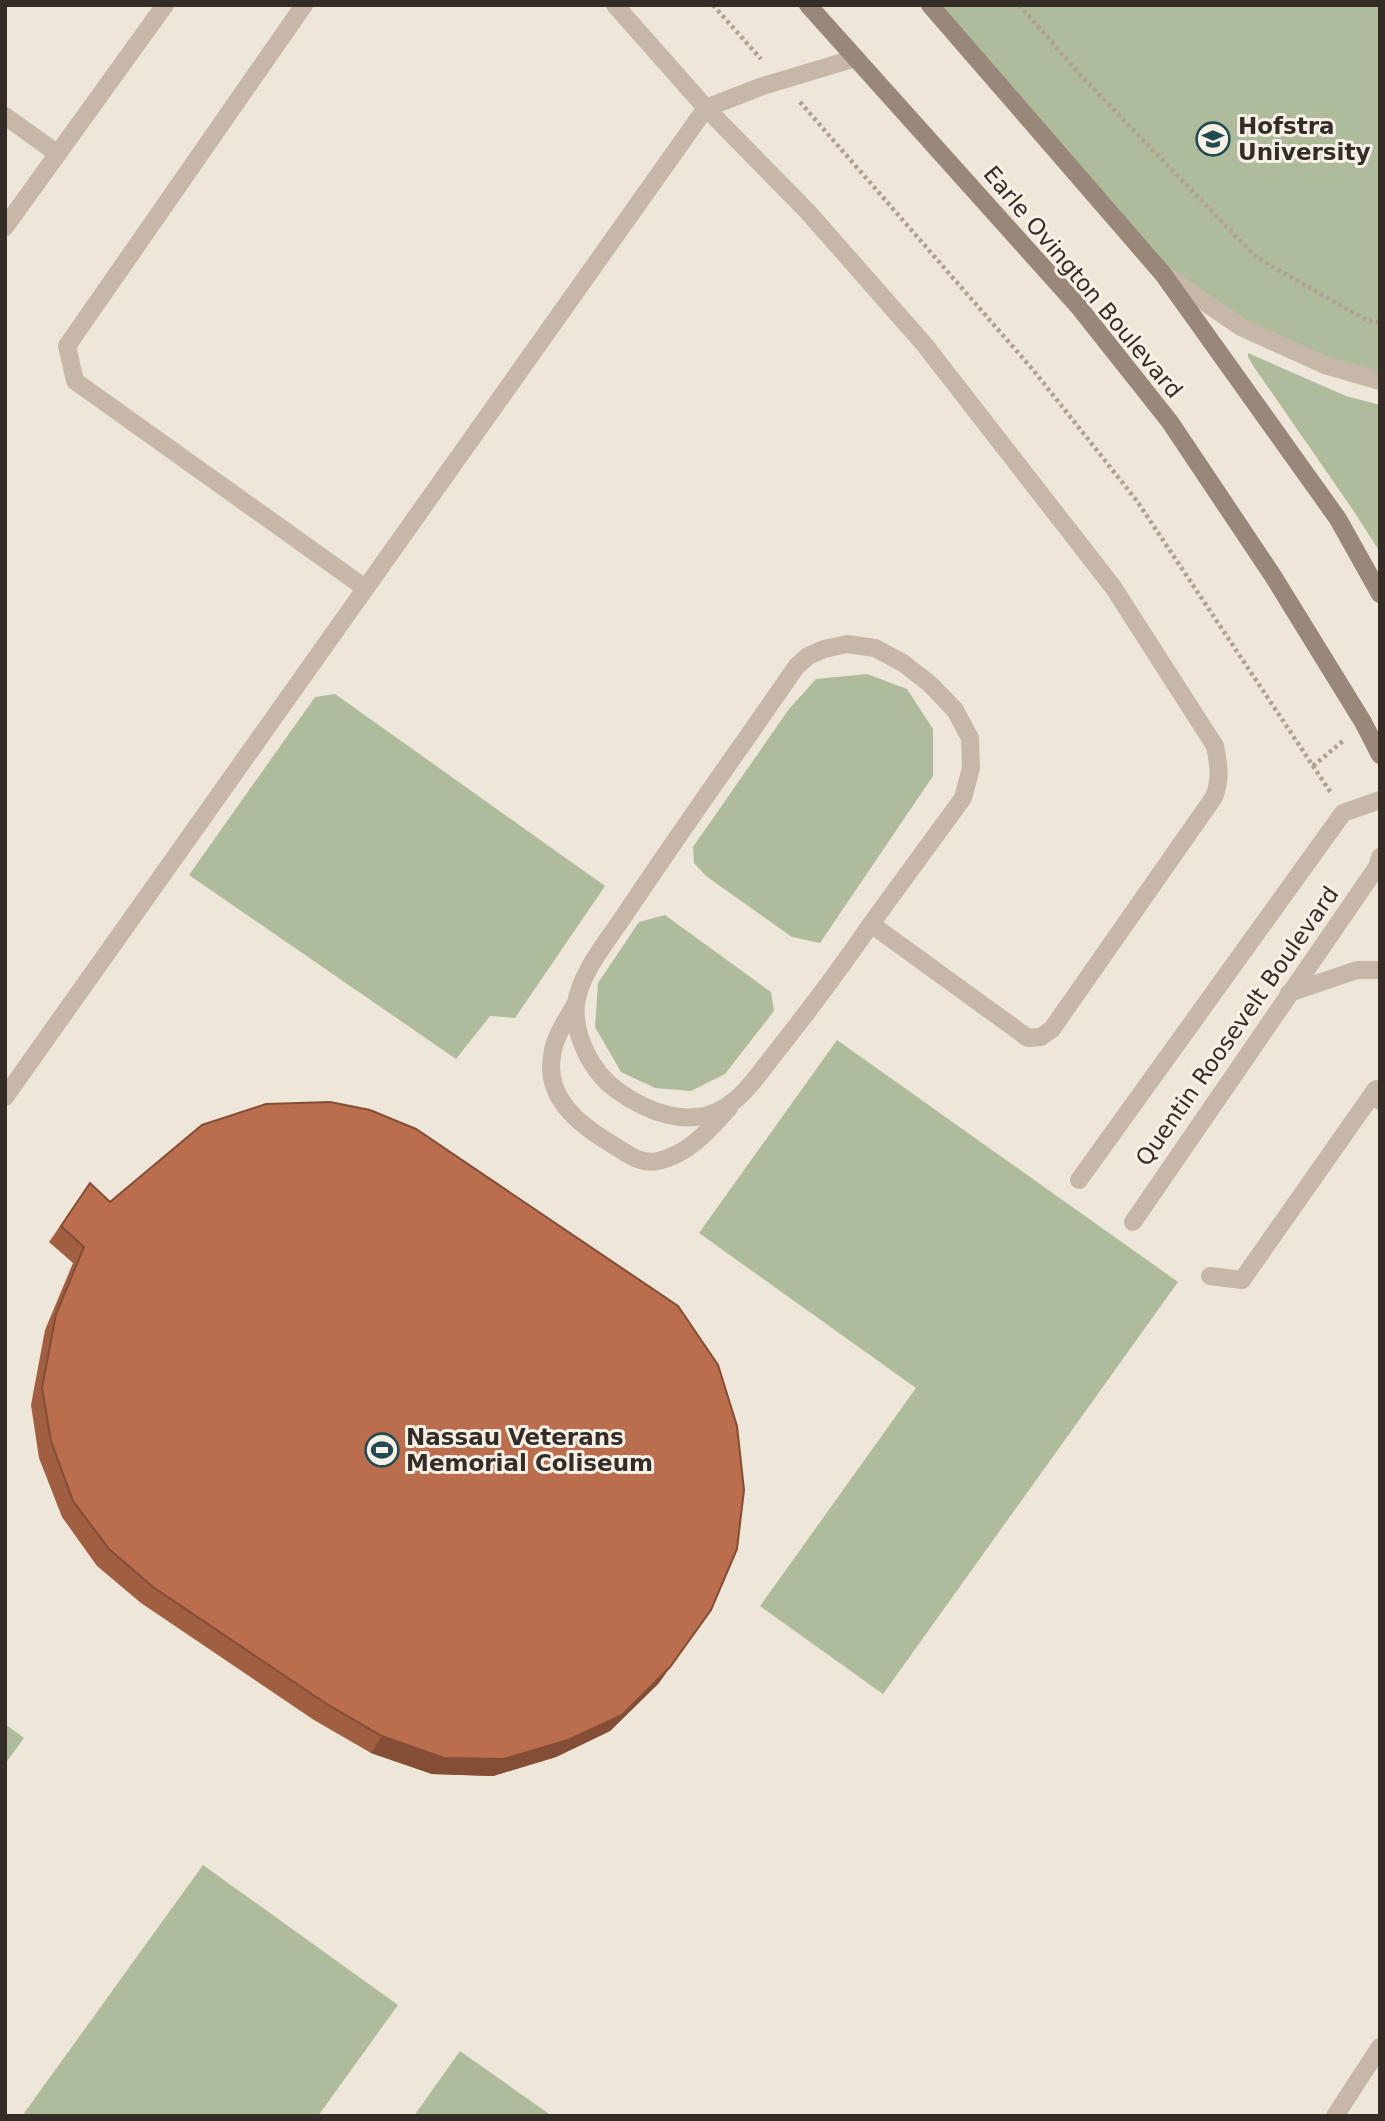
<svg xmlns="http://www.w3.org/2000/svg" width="1385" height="2121" font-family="'DejaVu Sans',sans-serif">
  <rect width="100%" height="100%" fill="#efe6da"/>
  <path fill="#afbc9c" d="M930 5H1380V381L1325 365 1163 274Z
    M1248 353 1346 396 1380 405V552L1353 510 1254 367 1248 357Z
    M867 674 907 689 933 729V776L820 943 792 937 706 876 694 863 693 847 789 709 816 679Z
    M335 694 605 886 515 1018 490 1016 456 1059 189 875 315 697Z
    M665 915 771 992 774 1011 725 1074 691 1091 655 1088 621 1072 595 1027 598 983 639 922Z
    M837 1040 1178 1282 883 1694 760 1606 916 1388 699 1233Z
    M5 1724 24 1738 5 1764Z
    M203 1865 398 2005 318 2116H22Z
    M460 2051 552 2116H414Z"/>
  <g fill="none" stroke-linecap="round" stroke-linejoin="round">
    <path stroke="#b1a192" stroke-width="4.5" stroke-dasharray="3.5 3.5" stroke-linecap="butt" d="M713 5 761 59
      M1019 5 1085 80 1256 257 1368 321 1380 322
      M800 102 1034 371 1137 501 1331 793
      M1313 766 1343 741"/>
    <path stroke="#c6b7a8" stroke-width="18" d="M304 5 67 346 75 381 365 588
      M615 5 706 108 808 212 924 344 1113 587 1215 746C1219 766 1221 779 1214 797L1052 1029 1041 1037 1028 1038 871 924C840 969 807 1013 773 1056 758 1075 743 1098 722 1109 689 1128 647 1112 618 1091 592 1073 573 1036 576 1004 580 971 613 934 630 907 684 826 741 747 796 667L808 656 824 649 847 644 875 648 903 663 930 684 955 710 970 738 971 768 963 798 871 924
      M5 116 58 154
      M5 227 165 5
      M1289 993 1357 970H1380
      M576 1003C567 1019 554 1037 552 1056 545 1097 578 1124 610 1143 625 1152 639 1165 658 1161 689 1154 709 1130 729 1108
      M5 1097 706 108 763 86 856 58
      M1079 1180 1343 813 1380 800
      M1133 1222 1377 867 1380 857
      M1210 1276 1242 1280 1376 1089 1380 1101
      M1335 2116 1380 2047"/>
    <path stroke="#c6b7a8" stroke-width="18" d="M1165 275 1241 327 1325 365 1380 381"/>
    <path stroke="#998779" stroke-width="18" d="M808 5 1078 306 1170 422 1273 576 1363 722 1380 755
      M930 5 1163 274 1338 519 1380 594"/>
  </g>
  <path fill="#a15f42" d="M90 1183 110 1202 659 1683 610 1731 556 1757 493 1776 432 1774 371 1753 314 1720 141 1603 97 1566 62 1517 39 1458 31 1405 45 1330 73 1263 49 1242Z"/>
  <path fill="#834d36" d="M711 1610 659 1683 610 1731 556 1757 493 1776 432 1774 371 1753 382 1736Z"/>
  <path fill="#bb6e4d" stroke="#834d36" stroke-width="2" d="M330 1102 370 1110 416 1129 678 1306 718 1365 737 1426 744 1490 737 1549 711 1610 670 1667 622 1715 568 1740 504 1759 444 1758 382 1736 325 1703 153 1587 109 1549 73 1501 51 1441 42 1388 56 1314 84 1247 61 1226 90 1183 110 1202 202 1125 266 1104Z"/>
  <defs>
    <symbol id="university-ring" viewBox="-11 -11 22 22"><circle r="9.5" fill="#f7f0e6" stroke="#214a51" stroke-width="1.5"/><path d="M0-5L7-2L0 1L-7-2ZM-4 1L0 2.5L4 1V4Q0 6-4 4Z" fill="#214a51"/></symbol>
    <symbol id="stadium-ring" viewBox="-11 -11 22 22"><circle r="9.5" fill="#f7f0e6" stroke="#214a51" stroke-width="1.5"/><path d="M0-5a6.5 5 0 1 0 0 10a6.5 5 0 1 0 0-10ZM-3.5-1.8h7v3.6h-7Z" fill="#214a51"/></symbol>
  </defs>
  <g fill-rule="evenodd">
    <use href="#university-ring" x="1194" y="120" width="38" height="38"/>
    <use href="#stadium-ring" x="363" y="1431" width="38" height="38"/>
  </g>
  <g text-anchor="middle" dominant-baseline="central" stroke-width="6" stroke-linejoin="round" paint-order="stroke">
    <g font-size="23" font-weight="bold" fill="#332c27" stroke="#f7f0e6" text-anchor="start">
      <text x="1238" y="126">Hofstra<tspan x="1238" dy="26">University</tspan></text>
      <text x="406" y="1437">Nassau Veterans<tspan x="406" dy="26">Memorial Coliseum</tspan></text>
    </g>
    <g font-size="23" fill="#332c27" stroke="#f7f0e6">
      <text transform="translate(1083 282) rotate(50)">Earle Ovington Boulevard</text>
      <text transform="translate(1237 1026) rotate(-55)">Quentin Roosevelt Boulevard</text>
    </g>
  </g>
  <rect width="1385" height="2121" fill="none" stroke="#332c27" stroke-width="14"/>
</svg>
